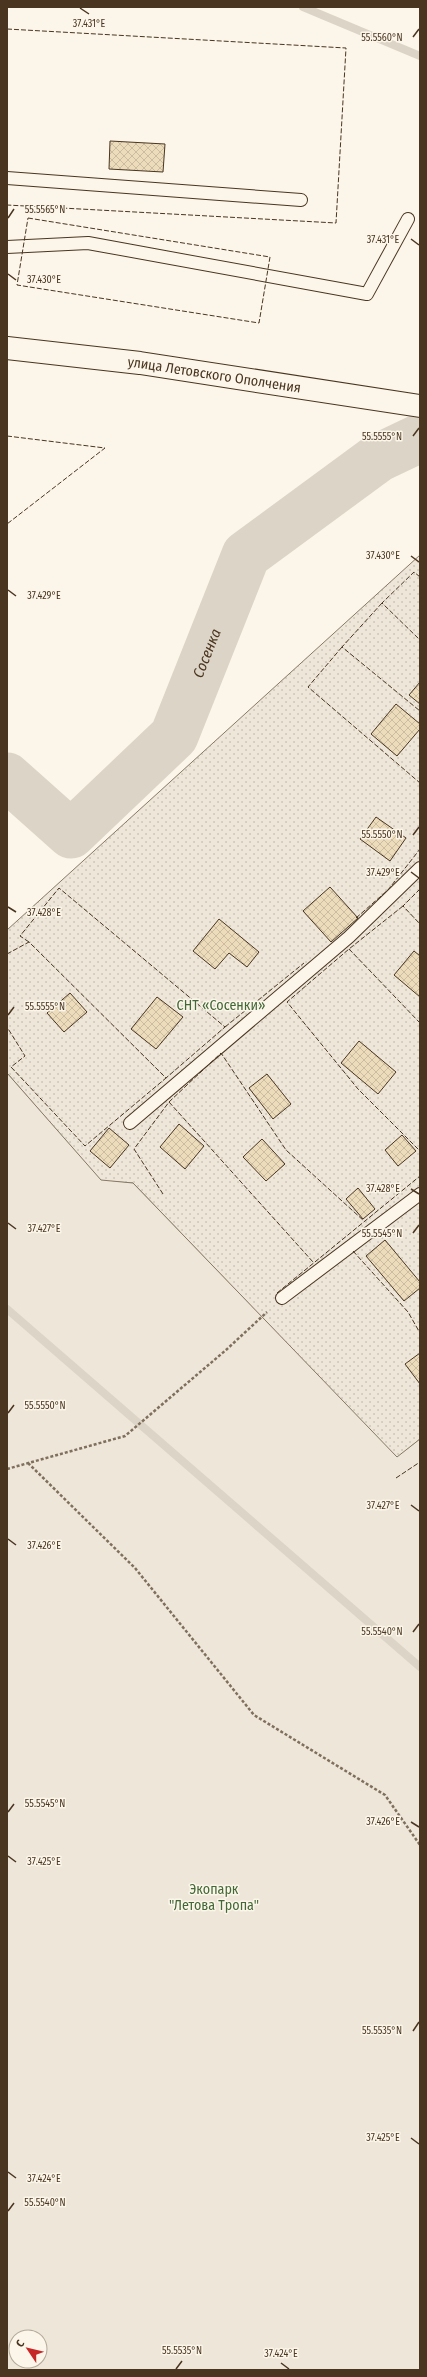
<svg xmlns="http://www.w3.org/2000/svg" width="427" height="2377" font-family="'Fira Sans Condensed',sans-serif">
  <defs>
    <pattern id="grass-dots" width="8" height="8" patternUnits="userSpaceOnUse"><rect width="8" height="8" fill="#ede6d9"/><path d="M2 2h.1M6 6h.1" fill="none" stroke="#cdc6ba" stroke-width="1.8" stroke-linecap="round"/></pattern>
    <pattern id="building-cross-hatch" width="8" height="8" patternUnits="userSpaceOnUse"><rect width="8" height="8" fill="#ecdcbc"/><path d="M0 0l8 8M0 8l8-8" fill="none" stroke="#ccbda1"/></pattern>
  </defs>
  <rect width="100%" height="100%" fill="#fbf6e9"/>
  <path fill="url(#grass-dots)" stroke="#887966" d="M420 555V1439L397 1458 133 1183 101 1181 7 1073V930Z"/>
  <path fill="#ede6d9" stroke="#887966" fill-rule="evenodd" d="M7 1073 101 1180 133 1183 397 1457 420 1439V2370H7ZM16 2337H40V2361H16Z"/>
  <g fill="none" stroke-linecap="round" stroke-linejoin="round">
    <path stroke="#dcd4c6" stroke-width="8" d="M303 7 420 56
      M7 1309 420 1667"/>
    <path stroke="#dcd4c6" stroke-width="49" id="s1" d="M7 777 71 834 174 736 246 555 378 458 420 438"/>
  </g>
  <path fill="url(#building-cross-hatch)" stroke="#4a3520" d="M110 141 165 144 163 172 109 169Z
    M420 682V704L409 695Z
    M396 704 420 724V729L397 756 371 734Z
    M376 817 406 838 390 861 360 839Z
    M330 887 358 918 331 942 303 911Z
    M219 919 259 952 247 967 229 953 215 969 193 951Z
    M414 951 420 956V997L394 975Z
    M70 993 87 1012 64 1032 47 1013Z
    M157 997 183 1017 156 1049 131 1029Z
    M359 1041 396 1072 378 1094 341 1063Z
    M267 1074 291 1104 273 1119 249 1088Z
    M179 1124 204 1146 185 1169 160 1147Z
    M109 1128 129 1145 110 1168 90 1151Z
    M402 1135 416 1151 398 1166 385 1150Z
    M262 1139 285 1164 266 1181 243 1157Z
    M358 1188 375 1209 363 1219 346 1199Z
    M385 1240 420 1282V1288L404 1301 366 1256Z
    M420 1353V1384L405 1364Z"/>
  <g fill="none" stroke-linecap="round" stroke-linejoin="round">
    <defs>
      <path id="service" d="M7 178 301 200
        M7 247 88 243 367 294 408 219
        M130 1123 349 937 420 868
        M282 1298 420 1194"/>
      <g id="secondary">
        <path id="s2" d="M7 348 140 363 420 406"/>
      </g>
    </defs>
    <use href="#service" stroke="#4a3520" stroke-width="14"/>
    <use href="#secondary" stroke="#4a3520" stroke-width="24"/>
    <path stroke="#7f6f5c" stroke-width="2.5" stroke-dasharray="3 2" stroke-linecap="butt" d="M28 1463 135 1568 254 1715 385 1795 420 1845
      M7 1469 125 1436 226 1350 267 1312"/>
    <use href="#service" stroke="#fbf6e9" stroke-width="12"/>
    <use href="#secondary" stroke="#fbf6e9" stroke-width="22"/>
    <path stroke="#4a3520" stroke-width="1" stroke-dasharray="5 2" stroke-linecap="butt" d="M7 29 346 48 336 223 7 205
      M28 218 270 257 259 323 17 285Z
      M7 436 105 448 7 524
      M420 577 414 572 382 603 420 640
      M382 603 342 647 420 711
      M342 647 308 687 420 783
      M420 889 403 906 420 924
      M403 906 349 949 287 1002 358 1089 420 1151
      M356 918 388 890 420 849
      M29 942 20 936 59 888 225 1027 166 1078
      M349 949 420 1023
      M7 954 29 942 166 1078 85 1146 11 1067 25 1056 7 1027
      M225 1027 304 963
      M169 1102 313 1262
      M163 1194 134 1149 169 1102 221 1053 286 1150 364 1221
      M353 1251 408 1312 420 1333
      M277 1293 420 1176
      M396 1478 420 1462"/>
  </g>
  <path fill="none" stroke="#4a3520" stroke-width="1.5" d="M80 8 89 14M413 37 419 29M8 218 14 209M411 239 419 245M8 274 16 280M413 436 419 428M411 556 419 562M8 590 16 596M413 835 419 827M411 872 419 878M8 907 16 912M8 1015 14 1007M411 1189 419 1194M8 1223 16 1229M413 1233 419 1225M8 1413 14 1405M411 1505 419 1511M8 1539 16 1545M413 1632 419 1624M8 1812 14 1804M411 1822 419 1827M8 1856 16 1862M413 2031 419 2022M411 2138 419 2144M8 2172 16 2178M8 2211 14 2203M281 2363 289 2369M176 2369 182 2361"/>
  <g text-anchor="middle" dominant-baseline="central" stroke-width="3" stroke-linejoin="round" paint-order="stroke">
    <g font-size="14" fill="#4a3520" stroke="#fbf6e9">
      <text stroke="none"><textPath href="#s2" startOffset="209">улица Летовского Ополчения</textPath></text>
    </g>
    <g font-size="14" fill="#436837" stroke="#fbf6e9">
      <text x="221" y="1005">СНТ «Сосенки»</text>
      <text x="214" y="1889">Экопарк<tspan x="214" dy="16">"Летова Тропа"</tspan></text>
    </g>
    <g font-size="15" font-style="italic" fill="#4a3520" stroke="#fbf6e9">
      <text stroke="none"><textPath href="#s1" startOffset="317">Сосенка</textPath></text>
    </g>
  </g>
  <g font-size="10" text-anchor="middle" fill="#4a3520" stroke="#fbf6e9" stroke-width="3" stroke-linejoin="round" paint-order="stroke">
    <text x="89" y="27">37.431°E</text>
    <text x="382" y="41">55.5560°N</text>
    <text x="45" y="213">55.5565°N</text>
    <text x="383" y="243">37.431°E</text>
    <text x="44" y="283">37.430°E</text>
    <text x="382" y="440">55.5555°N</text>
    <text x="383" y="559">37.430°E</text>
    <text x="44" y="599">37.429°E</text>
    <text x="382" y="838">55.5550°N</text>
    <text x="383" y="876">37.429°E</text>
    <text x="44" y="916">37.428°E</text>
    <text x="45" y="1010">55.5555°N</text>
    <text x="383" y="1192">37.428°E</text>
    <text x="44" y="1232">37.427°E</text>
    <text x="382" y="1237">55.5545°N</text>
    <text x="45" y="1409">55.5550°N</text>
    <text x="383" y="1509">37.427°E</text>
    <text x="44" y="1549">37.426°E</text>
    <text x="382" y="1635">55.5540°N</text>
    <text x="45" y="1807">55.5545°N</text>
    <text x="383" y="1825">37.426°E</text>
    <text x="44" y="1865">37.425°E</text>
    <text x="382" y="2034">55.5535°N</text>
    <text x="383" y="2141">37.425°E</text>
    <text x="44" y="2182">37.424°E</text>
    <text x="45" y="2206">55.5540°N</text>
    <text x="182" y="2354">55.5535°N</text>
    <text x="281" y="2357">37.424°E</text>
  </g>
  <rect width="427" height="2377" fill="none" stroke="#4a3520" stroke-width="16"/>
  <g transform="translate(28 2349) rotate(305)"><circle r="19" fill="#fbf6e9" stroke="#b4a999"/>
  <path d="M0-3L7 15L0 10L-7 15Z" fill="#c62828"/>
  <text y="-6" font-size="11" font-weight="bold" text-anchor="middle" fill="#4a3520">С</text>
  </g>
</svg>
